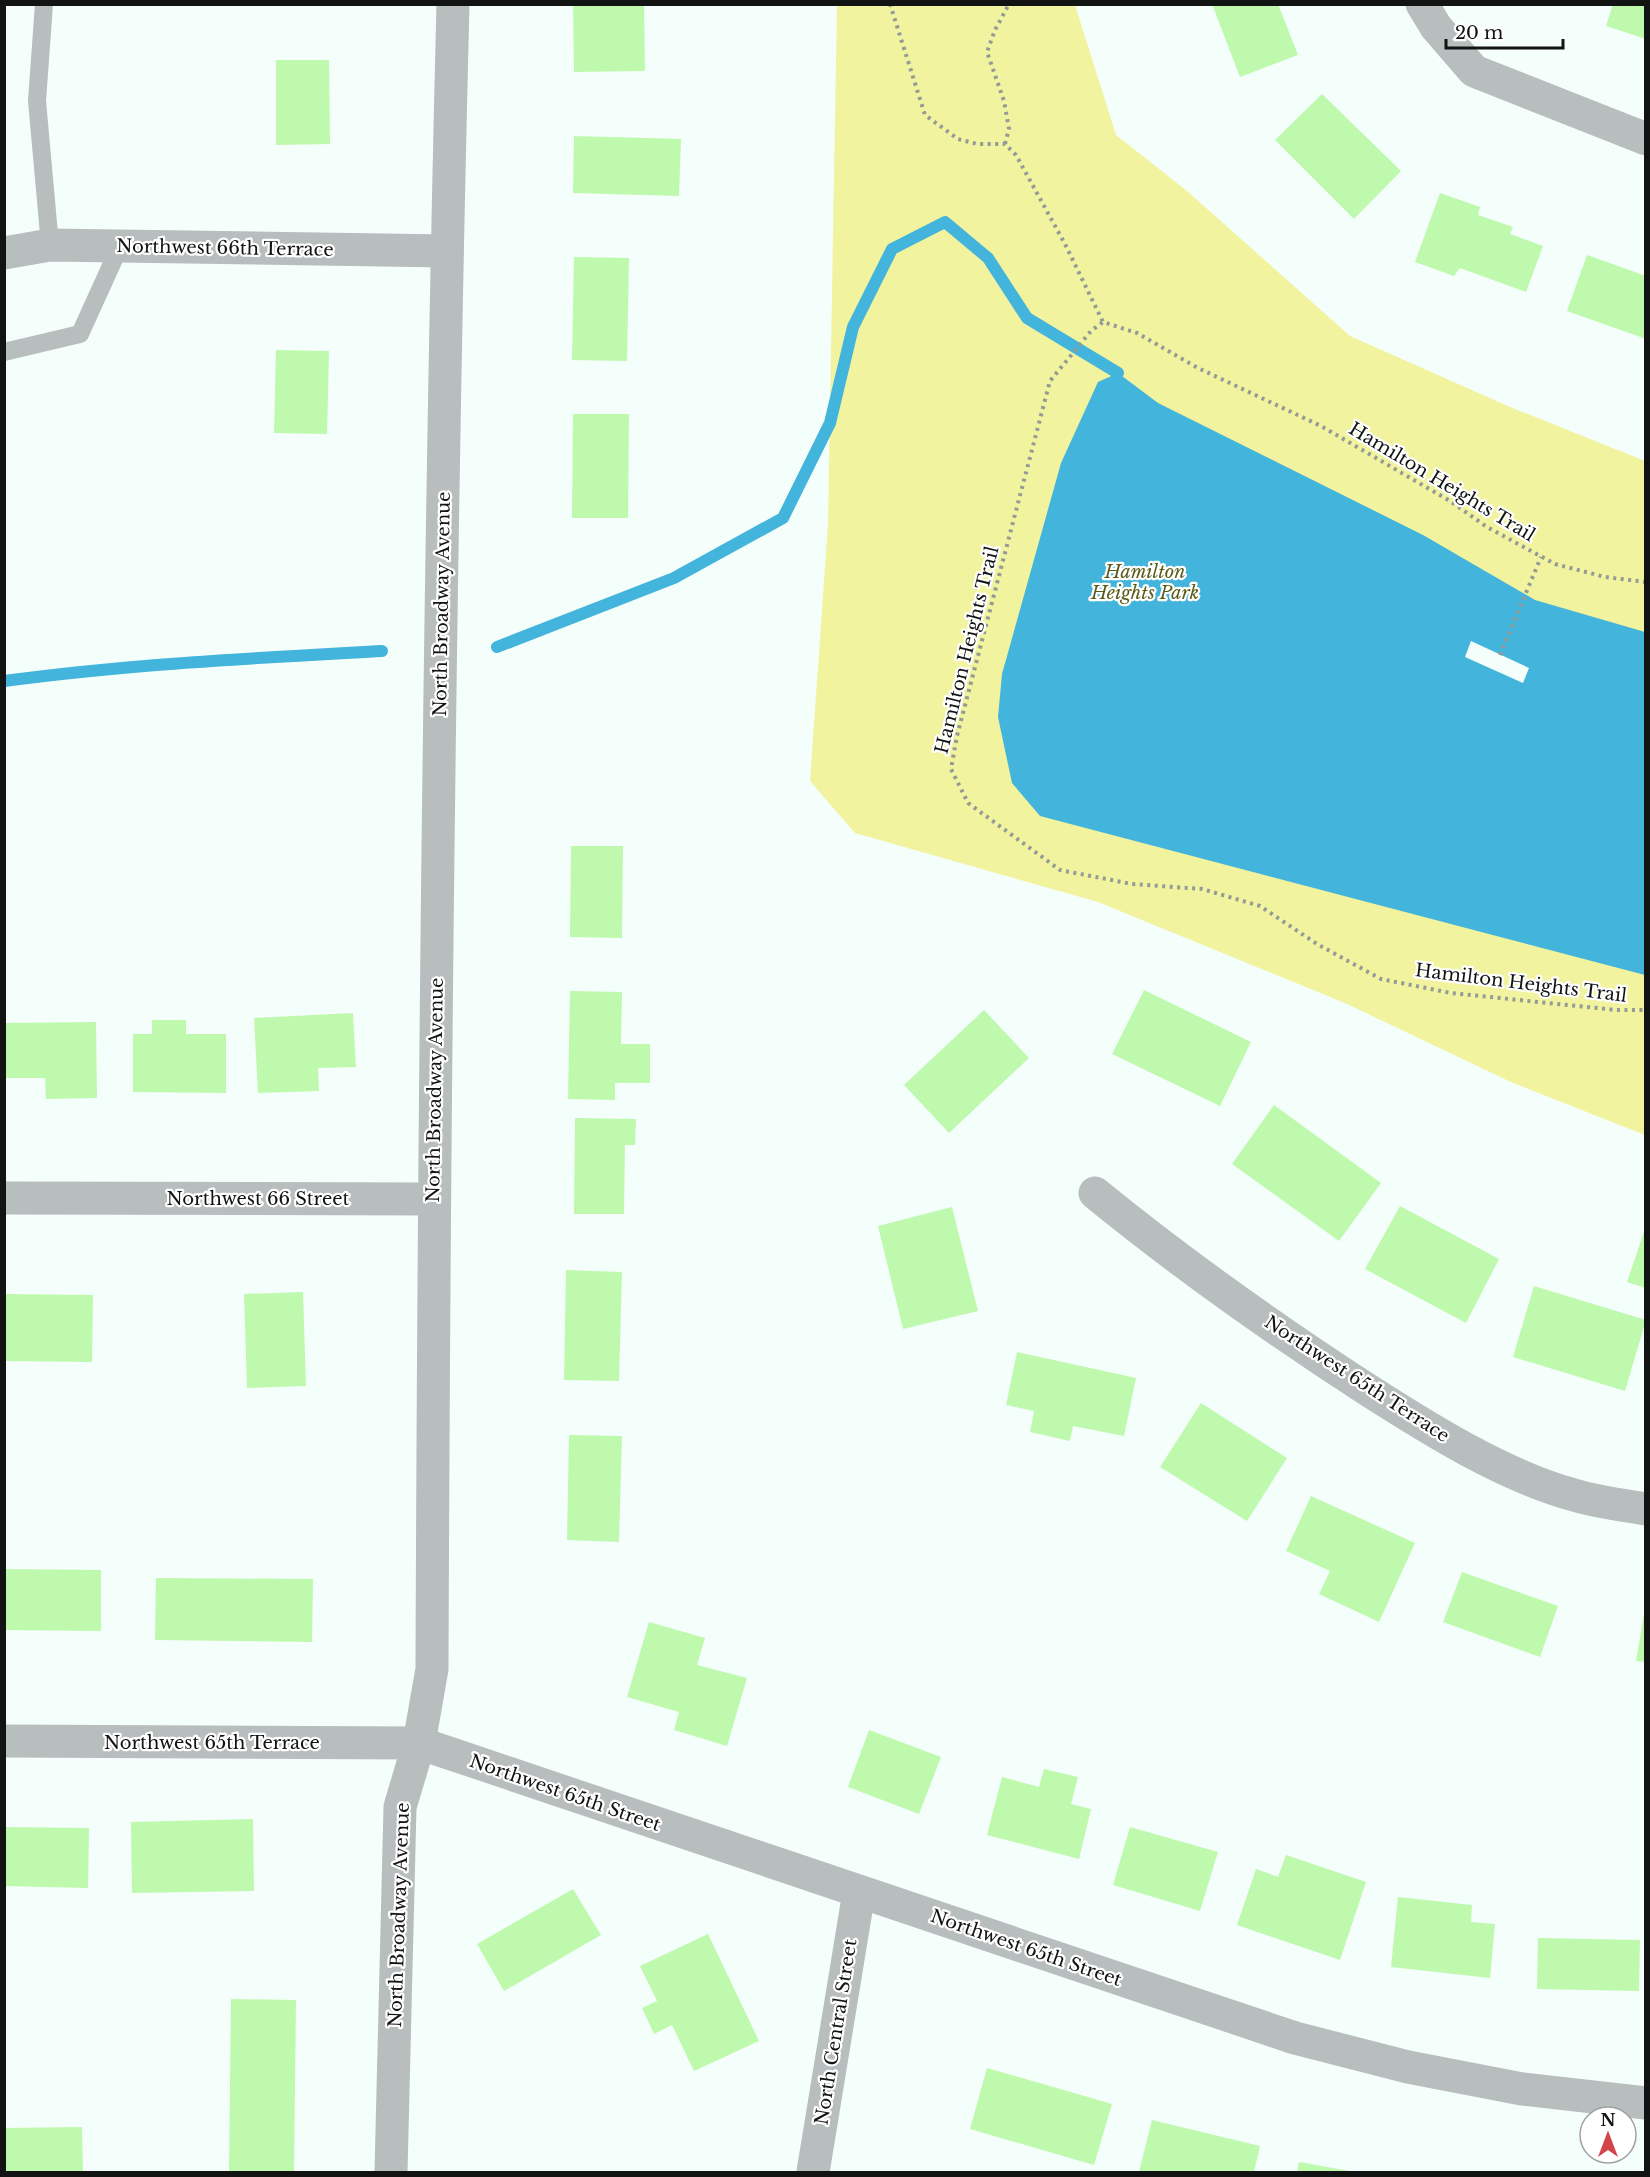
<svg xmlns="http://www.w3.org/2000/svg" width="1650" height="2177" font-family="'Libre Baskerville',serif">
  <rect width="100%" height="100%" fill="#f4fefa"/>
  <path fill="#f1f39e" d="M837 5H1075L1116 135 1187 191 1350 336 1510 407 1645 461V1135L1513 1083 1345 1003 1098 902 855 833 810 781 828 525Z"/>
  <path fill="#43b4db" d="M1118 373 1158 403 1423 535 1535 600 1645 632V975L1040 816 1012 783 998 717 1002 674 1061 463 1098 382Z"/>
  <path fill="#f4fefa" d="M1471 641 1529 668 1523 683 1465 657Z"/>
  <g fill="none" stroke-linecap="round" stroke-linejoin="round">
    <path stroke="#43b4db" stroke-width="12" d="M497 647 674 578 783 518 830 423 853 327 892 249 945 222 988 258 1027 318 1118 373
      M4 681C130 664 256 658 382 651"/>
  </g>
  <path fill="#bff9ae" d="M573 4H644L645 71 574 72Z
    M1212 4H1278L1298 55 1240 77Z
    M1613 4H1646V39L1606 26Z
    M276 60H329L330 144 276 145Z
    M1322 94 1401 171 1354 219 1275 140Z
    M574 136 681 139 679 196 573 193Z
    M1440 193 1480 207 1478 215 1513 227 1510 234 1543 246 1526 292 1460 268 1454 276 1415 262Z
    M1587 255 1646 276V339L1567 311Z
    M574 257 629 258 627 361 572 360Z
    M276 350 329 351 327 434 274 433Z
    M573 414H629L628 518H572Z
    M571 846H623L622 938 570 937Z
    M1144 990 1251 1042 1220 1106 1112 1054Z
    M570 991 622 992 621 1044H650V1083H615V1100L568 1099Z
    M984 1010 1029 1058 949 1133 904 1085Z
    M353 1013 356 1067 318 1068 319 1091 258 1093 254 1018Z
    M152 1020H186V1034H226V1093L133 1092V1034H152Z
    M96 1022 97 1098 46 1099 45 1078H4V1023Z
    M1274 1105 1381 1183 1339 1241 1232 1164Z
    M575 1118 636 1119 635 1145H625L624 1214H574Z
    M1400 1206 1499 1259 1466 1323 1365 1269Z
    M952 1207 978 1311 903 1329 878 1226Z
    M1645 1229H1646V1288L1627 1282Z
    M566 1270 622 1272 619 1381 564 1380Z
    M1534 1286 1646 1320 1625 1391 1513 1357Z
    M303 1292 306 1386 247 1388 244 1294Z
    M4 1294 93 1295 92 1362 4 1361Z
    M1017 1352 1136 1378 1124 1436 1073 1426 1070 1441 1030 1432 1034 1411 1006 1405Z
    M1201 1403 1287 1458 1247 1521 1160 1467Z
    M569 1435 622 1436 619 1542 567 1540Z
    M1311 1496 1415 1543 1379 1622 1319 1594 1330 1571 1286 1551Z
    M4 1569 101 1570V1631L4 1630Z
    M1462 1572 1558 1606 1540 1657 1443 1622Z
    M156 1578 313 1579 312 1642 155 1640Z
    M1644 1614H1646V1662L1636 1661Z
    M649 1622 705 1638 697 1665 747 1678 727 1746 674 1730 679 1712 627 1697Z
    M869 1730 941 1757 919 1814 848 1787Z
    M1044 1769 1078 1777 1071 1804 1091 1809 1079 1859 987 1835 1002 1777 1039 1787Z
    M253 1819 254 1891 132 1893 131 1822Z
    M4 1827 89 1828 88 1888 4 1886Z
    M1130 1827 1218 1852 1200 1911 1113 1885Z
    M1286 1855 1366 1882 1340 1960 1237 1925 1256 1869 1278 1877Z
    M573 1889 601 1935 504 1991 477 1944Z
    M1398 1897 1472 1905 1471 1922 1495 1924 1490 1978 1391 1967Z
    M708 1934 759 2041 694 2071 672 2025 654 2034 642 2008 657 2001 640 1966Z
    M1538 1938 1640 1940 1639 1991 1537 1989Z
    M231 1999 296 2000 294 2172H229Z
    M987 2068 1112 2104 1094 2165 970 2129Z
    M1152 2120 1260 2146 1254 2172H1139Z
    M82 2127 83 2172H4V2128Z
    M1299 2162 1350 2171V2172H1297Z"/>
  <g fill="none" stroke-linecap="round" stroke-linejoin="round">
    <path stroke="#949b97" stroke-width="4" stroke-dasharray="3 4.5" stroke-linecap="butt" d="M890 4 925 115 958 139 977 144H1005L1016 155 1065 244 1103 322
      M1005 144 1009 129 1004 101 987 52 995 30 1009 4
      M1646 582 1605 577 1555 564 1487 527 1450 501 1321 426 1198 368 1137 333 1103 322 1091 331 1050 381 957 736 951 769 968 803 1060 870 1132 884 1202 889 1260 906 1317 944 1381 979 1451 993 1616 1010H1646
      M1500 655 1541 557"/>
    <path stroke="#b8bdbd" stroke-width="18" d="M44 4 37 101 50 245
      M4 352 80 334 120 246"/>
    <path stroke="#b8bdbd" stroke-width="33" d="M1422 4 1436 27 1474 71 1646 139
      M4 253 50 245 447 251
      M1095 1193C1182 1264 1274 1329 1368 1390 1429 1429 1504 1476 1574 1495 1597 1502 1622 1505 1646 1509
      M4 1198 433 1199
      M4 1741 419 1743 1295 2038 1408 2067 1522 2089 1646 2103
      M813 2172 859 1892"/>
    <path stroke="#b8bdbd" stroke-width="33" d="M391 2172 400 1807 419 1743 432 1669C434 1114 439 559 453 4"/>
  </g>
  <g text-anchor="middle" dominant-baseline="central" stroke-width="4.5" stroke-linejoin="round" paint-order="stroke">
    <g font-size="18" fill="#111412" stroke="#fff">
      <text transform="translate(225 248) rotate(1)">Northwest 66th Terrace</text>
      <text transform="translate(1442 482) rotate(31)">Hamilton Heights Trail</text>
      <text transform="translate(442 604) rotate(-89)">North Broadway Avenue</text>
      <text transform="translate(967 650) rotate(-76)">Hamilton Heights Trail</text>
      <text transform="translate(1521 983) rotate(7)">Hamilton Heights Trail</text>
      <text transform="translate(435 1090) rotate(-89)">North Broadway Avenue</text>
      <text x="258" y="1199">Northwest 66 Street</text>
      <text transform="translate(1357 1379) rotate(33)">Northwest 65th Terrace</text>
      <text x="212" y="1743">Northwest 65th Terrace</text>
      <text transform="translate(565 1793) rotate(19)">Northwest 65th Street</text>
      <text transform="translate(399 1915) rotate(-88)">North Broadway Avenue</text>
      <text transform="translate(1026 1948) rotate(19)">Northwest 65th Street</text>
      <text transform="translate(836 2032) rotate(-81)">North Central Street</text>
    </g>
    <g font-size="18" font-style="italic" fill="#5b5b18" stroke="#fff">
      <text x="1145" y="572">Hamilton<tspan x="1145" dy="21">Heights Park</tspan></text>
    </g>
  </g>
  <rect width="1650" height="2177" fill="none" stroke="#111412" stroke-width="12"/>
  <g transform="translate(1608 2135)"><circle r="28" fill="#ffffff" stroke="#a0a1a0" stroke-width="1.5"/>
  <path d="M0-4.5L10 22L0 15L-10 22Z" fill="#d34448"/>
  <text y="-9" font-size="16" font-weight="bold" text-anchor="middle" fill="#111412">N</text>
  </g>
  <path d="M1446 39v9h117v-9" fill="none" stroke="#111412" stroke-width="3"/>
  <text x="1455" y="39" font-size="18" fill="#111412" stroke="#ffffff" stroke-width="4.5" paint-order="stroke">20 m</text>
</svg>
